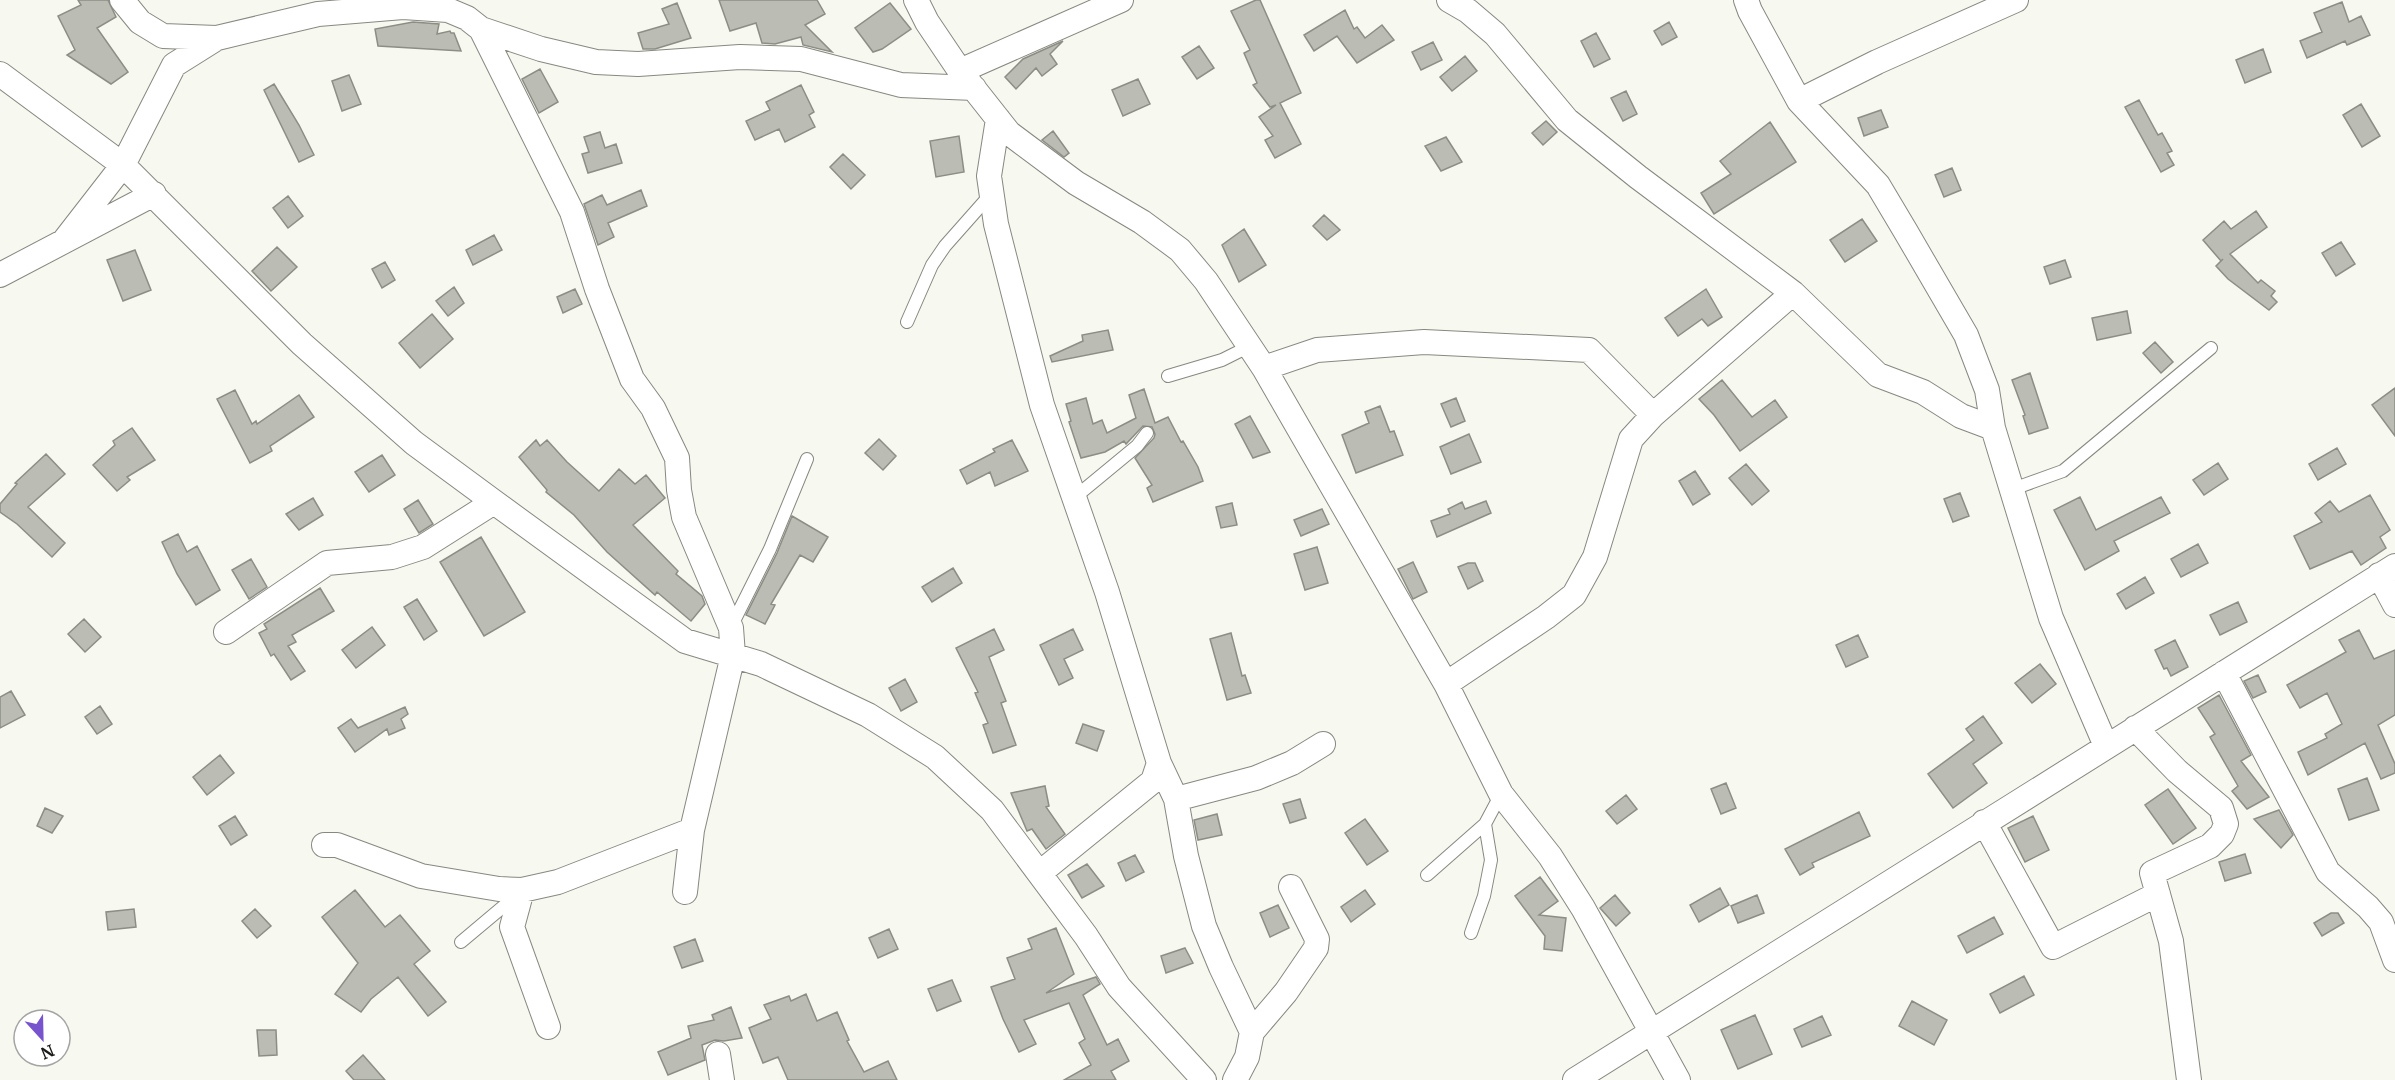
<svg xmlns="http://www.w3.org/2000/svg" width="2395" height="1080" font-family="Merriweather,serif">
  <rect width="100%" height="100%" fill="#f7f8ef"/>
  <path fill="#bbbcb4" stroke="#8c8e85" stroke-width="1.5" d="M78 0H108L116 17 97 28 128 72 111 84 67 55 75 50 58 16 81 5Z
    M719 0H817L825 14 805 25 832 52 803 45 801 37 775 44 762 43 756 23 730 31Z
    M1256 0H1260L1301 93 1280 103 1301 144 1275 158 1265 140 1273 136 1259 117 1276 105 1270 107 1253 85 1257 83 1244 53 1250 50 1231 11Z
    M2342 2 2349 22 2361 16 2370 35 2347 45 2345 41 2307 58 2300 41 2322 32 2314 13Z
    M677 3 691 38 655 49H643L638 33 669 24 662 9Z
    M890 3 911 29 882 49 873 52 855 28Z
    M1345 10 1354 29 1357 27 1365 38 1382 25 1394 40 1357 63 1337 36 1314 51 1304 35Z
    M413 22 439 24 437 34 450 31 451 33H454L461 51 378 46 375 29Z
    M1669 22 1677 37 1662 45 1654 31Z
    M1596 33 1610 59 1594 67 1581 41Z
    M1063 41 1050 54 1057 64 1042 76 1036 68 1016 89 1005 77 1023 59Z
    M1433 42 1442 60 1421 70 1412 52Z
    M1199 46 1214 68 1197 79 1182 57Z
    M2263 49 2271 72 2245 83 2236 60Z
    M1465 56 1477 71 1452 91 1440 77Z
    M540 69 558 102 539 113 522 79Z
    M349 75 361 104 342 111 332 81Z
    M1138 79 1150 104 1123 116 1112 90Z
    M274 84 299 125 314 155 299 162 264 90Z
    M801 85 814 112 809 115 815 127 785 142 779 129 755 140 746 121 770 110 766 102Z
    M1626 91 1637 114 1623 121 1611 98Z
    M2139 100 2158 135 2162 133 2172 151 2167 153 2174 165 2161 172 2125 107Z
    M2361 104 2380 136 2362 147 2343 115Z
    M1881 110 1888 127 1864 136 1858 118Z
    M1546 121 1557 132 1543 145 1532 133Z
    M1770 122 1796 162 1714 214 1701 193 1731 174 1720 161Z
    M1053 131 1069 153 1064 157 1042 140Z
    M600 132 605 148 616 144 622 163 588 173 582 154 589 152 584 137Z
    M959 136 964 172 936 177 930 141Z
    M1446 137 1462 162 1441 171 1425 146Z
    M843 154 865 175 851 189 830 167Z
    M1952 168 1961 190 1944 197 1935 175Z
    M641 190 647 206 608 223 614 237 598 245 584 204 602 195 607 205Z
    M288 196 303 216 288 228 273 208Z
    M2256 211 2267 227 2230 254 2258 283 2261 280 2275 291 2271 296 2277 302 2269 310 2228 279 2216 266 2223 259 2221 261 2203 240 2224 221 2231 229Z
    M1324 215 1340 230 1327 240 1313 226Z
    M1862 219 1877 241 1845 262 1830 240Z
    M1244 229 1266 265 1239 282 1222 245Z
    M494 235 502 250 473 265 466 250Z
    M2341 242 2355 264 2336 276 2322 253Z
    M277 247 297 267 271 291 252 271Z
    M135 250 151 290 123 301 107 260Z
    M2065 260 2071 277 2050 284 2044 267Z
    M385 262 395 280 382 288 372 269Z
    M454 287 464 303 448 316 436 301Z
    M575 289 582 304 563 313 557 297Z
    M1706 289 1722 317 1708 326 1702 319 1678 336 1665 318Z
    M2127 311 2131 333 2097 340 2092 318Z
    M432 314 453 339 420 368 399 343Z
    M1108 330 1113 350 1052 362 1050 356 1083 341 1082 335Z
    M2155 342 2173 362 2161 373 2143 353Z
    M2030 373 2048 428 2029 434 2023 416 2025 415 2012 380Z
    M1722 380 1752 417 1775 400 1787 417 1740 451 1714 415 1699 399Z
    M2395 388V436L2372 405Z
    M1144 389 1155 423 1168 417 1181 442 1183 441 1198 467 1203 481 1153 502 1147 488 1152 485 1135 458 1154 438 1155 434 1152 427 1143 426 1126 444 1124 441 1105 452 1081 458 1069 422 1071 421 1066 404 1086 398 1093 424 1102 420 1107 433 1136 418 1129 395Z
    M235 390 252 424 256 421 257 424 299 395 314 417 270 446 272 451 250 463 217 399Z
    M1456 398 1465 421 1451 427 1441 404Z
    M1380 406 1390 432 1394 431 1403 455 1356 473 1342 435 1369 423 1365 412Z
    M1250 416 1270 452 1253 458 1235 424Z
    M132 428 155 460 127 477 130 480 117 491 93 465 115 445 113 441Z
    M1469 434 1481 462 1451 474 1440 447Z
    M879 439 896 456 883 470 865 453Z
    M536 440 540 446 547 440 567 462 599 491 619 469 635 484 646 475 665 498 633 525 678 571 676 574 702 596 705 604 691 621 657 592 655 595 607 552 574 515 546 492 547 490 519 457Z
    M1012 440 1028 471 995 486 990 472 967 484 960 470 995 452 993 449Z
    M2337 448 2346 464 2318 480 2309 464Z
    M46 454 65 474 28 507 65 543 52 557 17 524 0 512V504L17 484 15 483Z
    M382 455 395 475 369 492 355 472Z
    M2218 463 2228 479 2204 495 2193 480Z
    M1746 464 1769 491 1752 505 1729 478Z
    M1695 471 1710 494 1693 505 1679 481Z
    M1960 493 1969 516 1953 522 1944 499Z
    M2370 495 2390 530 2380 537 2386 548 2361 565 2352 551 2310 569 2294 536 2322 522 2315 513 2330 501 2339 512Z
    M2080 497 2096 530 2161 497 2170 513 2114 541 2119 551 2085 570 2054 510Z
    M313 498 323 515 299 530 286 514Z
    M418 500 433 524 419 533 404 509Z
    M1486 501 1491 513 1437 537 1431 521 1450 514 1448 509 1462 502 1465 509Z
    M1232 503 1237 525 1221 528 1216 507Z
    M1322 509 1329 524 1301 536 1294 520Z
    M792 516 828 537 813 562 800 555 771 604 775 605 765 624 746 615 777 553Z
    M178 534 187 552 197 546 220 590 196 605 177 574 162 542Z
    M481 537 525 612 484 636 440 562Z
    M2198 544 2208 563 2181 577 2171 559Z
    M1317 547 1328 583 1305 590 1294 554Z
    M251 559 267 587 249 599 232 570Z
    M1413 562 1427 592 1413 599 1398 569Z
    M1468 563H1475L1483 581 1468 589 1458 567Z
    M953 568 962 583 932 602 922 587Z
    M2145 577 2154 593 2126 609 2117 594Z
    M320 588 334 611 292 635 296 642 288 646 305 671 291 680 274 654 271 656 259 633 267 629 264 624Z
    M417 599 437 631 424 640 404 607Z
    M2238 602 2247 622 2220 635 2210 615Z
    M84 619 101 637 85 652 68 634Z
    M372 627 385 645 356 668 342 650Z
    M994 629 1004 650 989 657 1006 701 1001 703 1016 745 993 753 983 725 988 723 975 693 978 692 956 648Z
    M1073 629 1083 650 1064 659 1073 678 1059 685 1040 645Z
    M2359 630 2374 659 2395 650V715L2378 725 2395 764V773L2381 779 2365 743 2308 775 2298 752 2327 738 2325 734 2342 724 2327 693 2300 708 2287 685 2346 652 2339 640Z
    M1231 633 1242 676 1245 675 1251 693 1227 700 1210 639Z
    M1858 635 1868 657 1846 667 1836 645Z
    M2175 640 2188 667 2171 676 2167 668 2164 669 2155 650Z
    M2040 664 2056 684 2032 703 2015 683Z
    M2258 675 2266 692 2253 698 2244 681Z
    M905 679 917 702 901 711 889 688Z
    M11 691 25 715 0 728V697Z
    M2219 695 2251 755 2241 761 2269 797 2247 809 2232 791 2238 786 2210 737 2215 734 2198 708Z
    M100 706 112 724 97 734 85 717Z
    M405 707 408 714 401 719 405 728 389 735 387 729 355 752 338 728 351 719 358 728Z
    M1983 716 2002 743 1973 764 1987 783 1953 808 1928 774 1974 740 1966 729Z
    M1083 724 1104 731 1097 751 1076 743Z
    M220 755 234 773 207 795 193 777Z
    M2367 778 2379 810 2349 820 2338 789Z
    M1726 783 1736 808 1721 814 1711 789Z
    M1045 786 1049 806 1046 807 1065 834 1046 849 1032 829 1027 831 1011 793Z
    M2168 789 2196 828 2173 844 2145 805Z
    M1626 795 1637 809 1617 824 1606 811Z
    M1300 799 1306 818 1290 823 1283 804Z
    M45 808 63 816 52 833 37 826Z
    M2279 810 2293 835 2281 848 2254 819Z
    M1859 812 1870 836 1812 863 1814 867 1800 875 1785 849Z
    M1217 814 1222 835 1198 840 1194 820Z
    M235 816 247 835 231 845 219 826Z
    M2033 816 2049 850 2025 862 2008 828Z
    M1365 819 1388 851 1367 865 1345 833Z
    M2245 854 2251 873 2225 881 2219 862Z
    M1135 855 1144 872 1126 881 1118 863Z
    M1087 864 1104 886 1082 898 1068 875Z
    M1540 877 1558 901 1539 915 1566 918 1562 951 1544 949 1545 936 1515 896Z
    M1720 888 1729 905 1699 922 1690 905Z
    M355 890 385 927 400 915 430 951 414 964 446 1002 428 1016 398 977 371 999 361 1012 335 994 358 963 322 917Z
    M1365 890 1375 904 1351 922 1341 907Z
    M1615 895 1630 913 1616 926 1600 908Z
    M1757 895 1764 913 1738 923 1731 906Z
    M1278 905 1289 928 1270 937 1260 913Z
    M134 909 136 927 108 930 106 912Z
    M255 909 271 926 257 938 242 921Z
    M2331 913H2338L2344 923 2322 936 2314 923Z
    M1994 917 2003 934 1967 953 1958 936Z
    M1056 928 1074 974 1046 993 1096 977 1100 984 1083 995 1107 1045 1118 1039 1129 1061 1111 1071 1116 1080H1064L1091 1065 1079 1043 1085 1039 1069 1003 1024 1020 1036 1044 1019 1052 1003 1019 991 987 1015 979 1007 958 1032 949 1028 939Z
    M889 929 898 949 878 958 869 938Z
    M695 939 703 961 682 968 674 947Z
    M1185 948 1193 963 1166 973 1161 956Z
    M2024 976 2034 995 2000 1013 1990 994Z
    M952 980 961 1001 937 1011 928 989Z
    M806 994 817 1021 837 1012 849 1040 847 1041 864 1072 888 1061 897 1080H788L778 1057 763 1063 749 1028 771 1019 764 1005 789 996 791 1001Z
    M1912 1001 1947 1020 1934 1045 1899 1026Z
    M731 1007 742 1038 724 1041 715 1040 702 1045 705 1060 668 1075 658 1052 691 1038 688 1026 714 1020 712 1015Z
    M1755 1015 1772 1054 1738 1069 1721 1030Z
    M1822 1016 1831 1035 1802 1047 1794 1029Z
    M257 1030H276L277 1055 259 1056Z
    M363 1055 385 1080H354L346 1071Z"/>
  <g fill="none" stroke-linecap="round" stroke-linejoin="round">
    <defs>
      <path id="service" d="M907 322 932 265 945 246 991 194
        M1168 376 1222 360 1250 346
        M2013 489 2063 471 2211 348
        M1074 498 1137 446 1147 433
        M731 627 770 549 807 459
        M1427 875 1485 824
        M1471 933 1484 896 1491 860 1485 824 1501 794
        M461 942 517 895"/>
      <path id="minor" d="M122 0 140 22 163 36 217 38
        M916 0 927 22 960 71 1009 133 1076 183 1142 222 1180 250 1206 281 1264 368 1446 684 1501 794 1550 856 1583 908 1678 1080
        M1449 0 1468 11 1495 34 1567 120 1638 177 1793 293 1878 375 1923 392 1961 416 1993 428 2051 618 2106 746
        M1746 0 1750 11 1799 101 1878 185 1906 232 1966 335 1987 390 1993 428
        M481 29 572 212 597 289 632 379 653 408 677 458 679 490 684 517 731 628 733 655 692 830 685 892
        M960 71 1121 0
        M0 74 123 165 302 344 414 443 494 502 685 641 761 664 868 715 935 757 992 810 1086 936 1119 987 1204 1080
        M1799 101 1877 62 2016 0
        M998 119 989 176 996 224 1042 405 1107 592 1159 763 1153 781 1041 872
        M64 241 123 165 174 65 217 38 318 14 403 7 448 10 467 18 481 29 541 49 596 62 638 64 740 57 801 59 901 85 974 88
        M0 275 154 194
        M1264 368 1317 350 1424 342 1589 350 1653 415
        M2379 575 2395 605
        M226 632 327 563 392 557 423 547 494 502
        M2224 673 2328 872 2368 907 2381 922 2395 960
        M1446 684 1546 617 1574 595 1595 557 1631 439 1653 415 1793 293
        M2135 728 2177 771 2221 808 2226 824 2222 834 2210 846 2152 873 2171 941 2189 1080
        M1159 763 1176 799 1186 856 1204 926 1221 967 1252 1032 1247 1057 1235 1080
        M1176 799 1256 778 1292 763 1323 744
        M1984 822 2053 947 2158 894
        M324 845H337L421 876 499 889 522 890 558 882 692 830
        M522 890 512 927 548 1027
        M1252 1032 1286 992 1316 948 1317 939 1291 887
        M718 1054 722 1080
        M1575 1080 2395 566"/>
    </defs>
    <use href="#service" stroke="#878880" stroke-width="14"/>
    <use href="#minor" stroke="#878880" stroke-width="26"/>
    <use href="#service" stroke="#fff" stroke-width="12"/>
    <use href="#minor" stroke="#fff" stroke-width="24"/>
  </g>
  <g transform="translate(42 1038) rotate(158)"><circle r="28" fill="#ffffff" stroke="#a3a4a3" stroke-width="1.5"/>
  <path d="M0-4.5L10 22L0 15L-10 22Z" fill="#7754ce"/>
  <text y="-9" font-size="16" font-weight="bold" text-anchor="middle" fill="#1a1b18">N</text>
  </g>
</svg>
